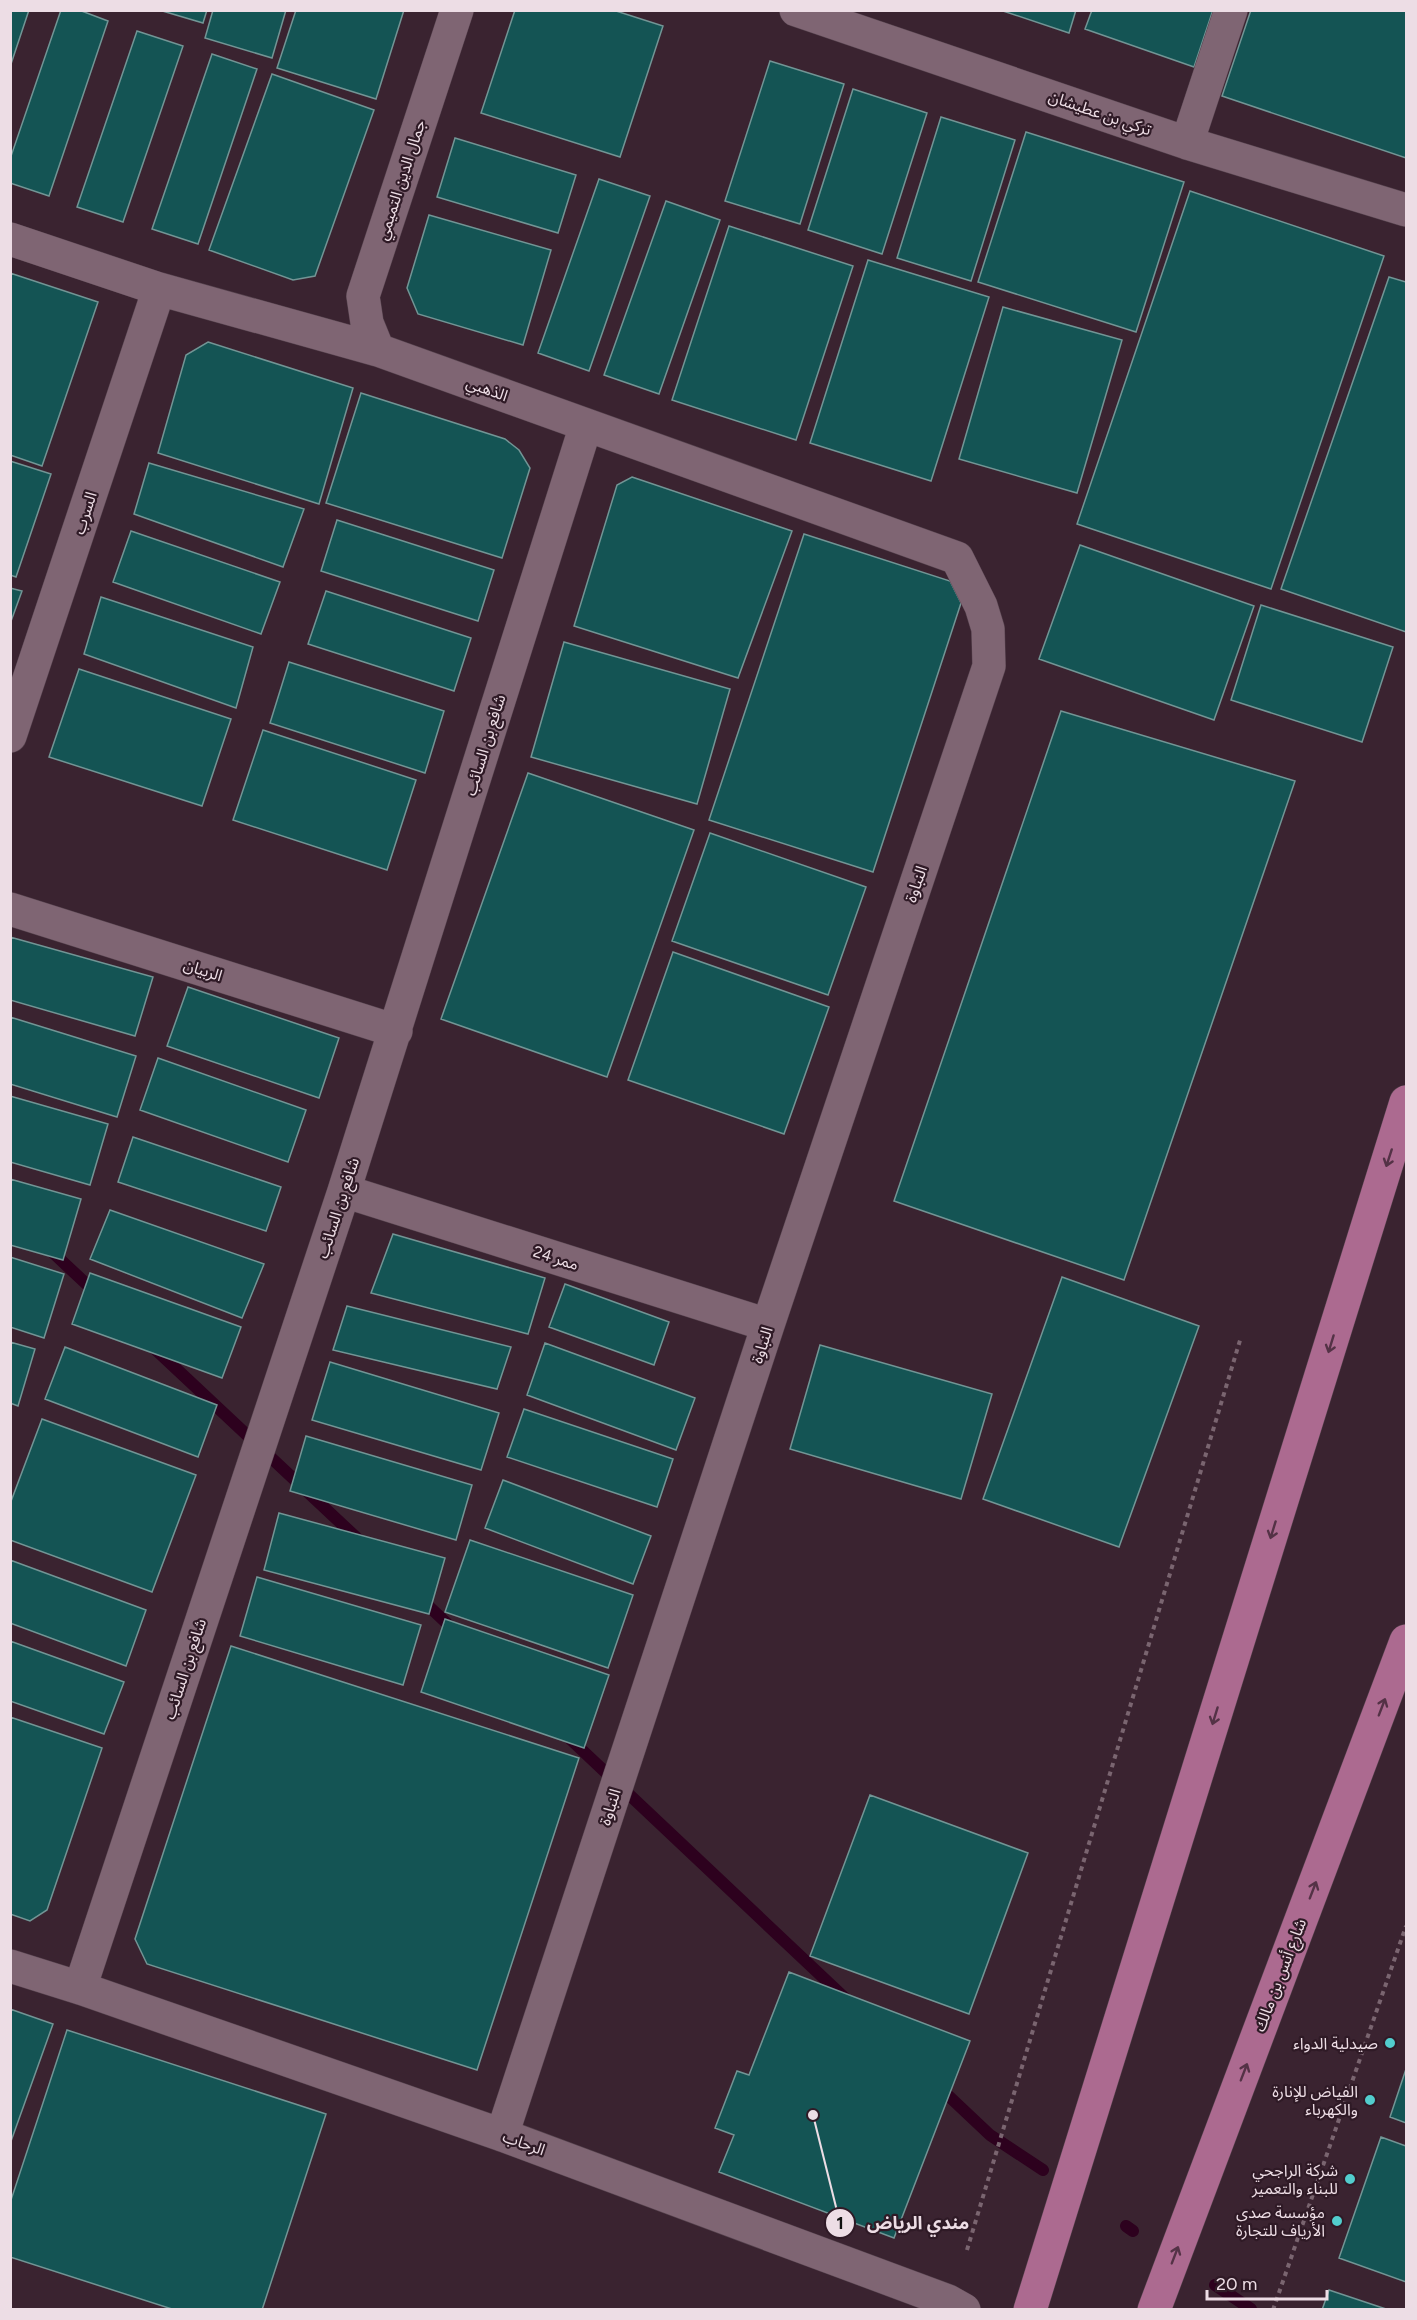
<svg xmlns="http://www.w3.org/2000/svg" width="1417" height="2320" font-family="Figtree,'Noto Sans Arabic',sans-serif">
  <rect width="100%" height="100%" fill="#3a2330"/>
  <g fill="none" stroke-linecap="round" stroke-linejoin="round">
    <path stroke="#2d011e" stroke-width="12" d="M48 1248 97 1294
      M153 1347 361 1542
      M420 1598 455 1631
      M566 1735 848 2001
      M937 2085 990 2135 1043 2170
      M1126 2226 1133 2231
      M1215 2285 1251 2309"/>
  </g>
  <path fill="#145454" stroke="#729595" stroke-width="1.5" d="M10 10H29L10 67Z
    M61 10H79L108 21 49 196 10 183V159Z
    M159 10H207L203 23Z
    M213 10H286L272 58 205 38Z
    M296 10H404L376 99 277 68Z
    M515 10H613L663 26 620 157 481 113Z
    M1000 10H1076L1069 33Z
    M1092 10H1213L1194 67 1085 29Z
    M1251 10H1406V158L1222 96Z
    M137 31 183 46 123 222 77 207Z
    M212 54 257 69 198 244 152 229Z
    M770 61 844 84 800 224 725 201Z
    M272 74 374 110 315 276 293 280 209 250Z
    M853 89 927 113 882 254 808 230Z
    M941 117 1015 140 971 281 897 258Z
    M1026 132 1184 182 1136 332 978 282Z
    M455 138 576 175 558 233 437 197Z
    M599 179 650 196 589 371 538 353Z
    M1190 191 1384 256 1271 589 1077 524Z
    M666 201 720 220 659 394 604 375Z
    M429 215 551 250 523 345 418 314 407 288Z
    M729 226 853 266 796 440 672 400Z
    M868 260 989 297 931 481 810 443Z
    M10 273 98 302 42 466 10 455Z
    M1389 277 1406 282V632L1281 589Z
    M1003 307 1122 340 1077 493 959 459Z
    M208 342 353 388 319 504 158 453 186 355Z
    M361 393 505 439 519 450 530 468 502 558 326 503Z
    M10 461 51 474 16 577 10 575Z
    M149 463 304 509 283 567 134 514Z
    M632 477 792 531 738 678 574 626 617 485Z
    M337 520 494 570 478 621 321 571Z
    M131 531 280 582 261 634 113 582Z
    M804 534 950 581 961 603 873 872 709 820Z
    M1080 545 1254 606 1214 720 1039 659Z
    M10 588 22 591 10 624Z
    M326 591 471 638 454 691 308 644Z
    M101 597 253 647 236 708 84 654Z
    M1261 605 1393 647 1362 742 1231 700Z
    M564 642 730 689 697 804 531 757Z
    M289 662 444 711 425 773 270 723Z
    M79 669 231 719 202 806 49 757Z
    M1061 711 1295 781 1124 1280 894 1201Z
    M263 730 416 780 387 870 233 820Z
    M528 773 694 830 607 1077 441 1019Z
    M710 833 866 887 828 995 672 941Z
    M10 937 153 977 135 1036 10 1000Z
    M673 952 829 1007 784 1134 628 1080Z
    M188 987 339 1038 319 1098 167 1046Z
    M10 1017 136 1056 117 1117 10 1084Z
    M158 1058 306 1110 288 1162 140 1110Z
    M10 1096 108 1124 90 1185 10 1162Z
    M133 1137 281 1187 266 1231 118 1182Z
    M10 1179 81 1199 63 1260 10 1245Z
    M110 1210 264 1264 242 1318 90 1259Z
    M393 1234 545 1278 528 1334 371 1293Z
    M10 1257 64 1274 44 1338 10 1327Z
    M90 1273 241 1327 222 1378 72 1324Z
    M1062 1277 1199 1326 1119 1547 983 1499Z
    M565 1284 669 1322 654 1365 549 1327Z
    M347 1306 511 1347 497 1389 333 1350Z
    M10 1342 35 1349 18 1406 10 1403Z
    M545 1343 695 1398 676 1450 527 1395Z
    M820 1345 992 1394 961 1499 790 1449Z
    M65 1347 217 1405 198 1457 45 1399Z
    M330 1362 499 1413 481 1470 312 1420Z
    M524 1409 673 1459 657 1507 507 1457Z
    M42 1419 196 1475 152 1592 10 1540V1504Z
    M306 1436 472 1485 456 1540 290 1491Z
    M503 1480 651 1536 633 1584 485 1528Z
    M279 1513 445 1558 429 1614 264 1570Z
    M470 1540 633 1595 608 1668 445 1612Z
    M10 1560 146 1610 126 1666 10 1623Z
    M257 1577 421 1625 403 1685 240 1636Z
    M445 1619 609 1675 584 1748 421 1692Z
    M10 1641 124 1682 104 1734 10 1701Z
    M231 1646 579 1758 477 2070 147 1964 135 1939Z
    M10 1717 102 1748 47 1910 30 1921 10 1914Z
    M870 1795 1028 1853 969 2014 810 1956Z
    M789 1972 970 2041 894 2238 719 2172 734 2135 715 2128 737 2071 749 2075Z
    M10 2009 53 2024 10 2144Z
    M67 2030 326 2114 262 2310H175L10 2257V2203Z
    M1406 2069V2123L1390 2117Z
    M1381 2137 1406 2146V2282L1339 2258Z
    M1329 2290 1389 2310H1322Z"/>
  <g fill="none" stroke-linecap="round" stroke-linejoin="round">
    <defs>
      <path id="minor" d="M796 10 1187 143 1406 210
        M1187 143 1231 10
        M10 239 159 289 378 350 957 558 981 606 988 629 989 666 768 1325 502 2135
        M378 350 367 323 363 296 457 10
        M10 736 159 289
        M10 909 396 1031
        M344 1191 768 1325
        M10 1966 80 1988 502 2135 948 2301 964 2310
        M80 1988 344 1191 586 425"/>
      <path id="primary" d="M1030 2310 1406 1102
        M1154 2310 1406 1641"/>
    </defs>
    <use href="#minor" stroke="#55424d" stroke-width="34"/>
    <use href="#primary" stroke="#55424d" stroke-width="34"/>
    <path stroke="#7a6570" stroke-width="4" stroke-dasharray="4.5 4.5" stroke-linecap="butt" d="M967 2250 1241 1337
      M1273 2310 1406 1926"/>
    <use href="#minor" stroke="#7f6573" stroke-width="33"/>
    <use href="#primary" stroke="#ac6a90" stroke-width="33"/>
  </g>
  <defs><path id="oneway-shaft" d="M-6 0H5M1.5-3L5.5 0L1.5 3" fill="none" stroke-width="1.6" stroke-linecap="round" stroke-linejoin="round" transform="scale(1.5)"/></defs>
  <g stroke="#543246">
    <use href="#oneway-shaft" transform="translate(1389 1158) rotate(108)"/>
    <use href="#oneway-shaft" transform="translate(1331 1344) rotate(107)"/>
    <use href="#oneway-shaft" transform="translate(1273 1530) rotate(107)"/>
    <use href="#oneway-shaft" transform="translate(1382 1707) rotate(-69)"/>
    <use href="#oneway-shaft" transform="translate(1215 1716) rotate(107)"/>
    <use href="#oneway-shaft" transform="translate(1313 1890) rotate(-69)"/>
    <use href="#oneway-shaft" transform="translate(1244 2072) rotate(-69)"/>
    <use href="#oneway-shaft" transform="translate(1175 2255) rotate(-69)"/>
  </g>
  <g fill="#52cdcd" stroke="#2f1a26" stroke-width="2">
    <circle cx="1390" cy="2043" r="6"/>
    <circle cx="1370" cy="2100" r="6"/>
    <circle cx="1350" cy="2179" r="6"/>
    <circle cx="1337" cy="2221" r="6"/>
  </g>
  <g text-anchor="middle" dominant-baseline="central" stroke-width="4.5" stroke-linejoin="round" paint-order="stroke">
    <g font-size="16" fill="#eddde5" stroke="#2f1a26">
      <text transform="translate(1100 113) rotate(19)">تركي بن عطيشان</text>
      <text transform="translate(401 180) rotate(-72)">جمال الدين التميمي</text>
      <text transform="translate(487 389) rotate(20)">الذهبي</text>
      <text transform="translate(85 513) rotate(-72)">السرب</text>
      <text transform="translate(485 745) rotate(-73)">شافع بن السائب</text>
      <text transform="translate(916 884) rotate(-71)">النباوة</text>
      <text transform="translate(203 970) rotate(18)">الربيان</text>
      <text transform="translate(338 1208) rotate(-72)">شافع بن السائب</text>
      <text transform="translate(556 1258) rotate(18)">ممر 24</text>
      <text transform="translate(762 1345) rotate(-72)">النباوة</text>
      <text transform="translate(185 1669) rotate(-72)">شافع بن السائب</text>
      <text transform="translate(610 1807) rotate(-72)">النباوة</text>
      <text transform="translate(1280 1975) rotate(-69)">شارع أنس بن مالك</text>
      <text transform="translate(524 2143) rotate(20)">الرحاب</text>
    </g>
    <g font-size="16" fill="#eddde5" stroke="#2f1a26" text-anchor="end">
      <text x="1378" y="2043">صيدلية الدواء</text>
      <text x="1358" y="2091">الفياض للإنارة<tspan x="1358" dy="18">والكهرباء</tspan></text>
      <text x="1338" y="2170">شركة الراجحي<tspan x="1338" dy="18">للبناء والتعمير</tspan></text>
      <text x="1325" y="2212">مؤسسة صدى<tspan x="1325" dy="18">الأرياف للتجارة</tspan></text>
    </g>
  </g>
  <path fill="none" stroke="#eddde5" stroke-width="2" d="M813 2115L840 2223"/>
  <g fill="#eddde5" stroke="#2f1a26" stroke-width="2">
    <circle cx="813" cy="2115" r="6"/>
    <circle cx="840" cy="2223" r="15"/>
  </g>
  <g font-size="18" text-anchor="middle" font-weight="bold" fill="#111">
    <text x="840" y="2229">1</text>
  </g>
  <g font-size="18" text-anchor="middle" font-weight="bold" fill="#eddde5" stroke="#2f1a26" stroke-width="4.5" stroke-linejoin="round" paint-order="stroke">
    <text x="918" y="2229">مندي الرياض</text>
  </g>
  <rect width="1417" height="2320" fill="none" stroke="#eddde5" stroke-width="24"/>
  <path d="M1207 2290v9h120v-9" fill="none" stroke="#eddde5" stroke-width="3"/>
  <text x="1216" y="2290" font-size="18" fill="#eddde5" stroke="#2f1a26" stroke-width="4.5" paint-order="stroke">20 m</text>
</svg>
